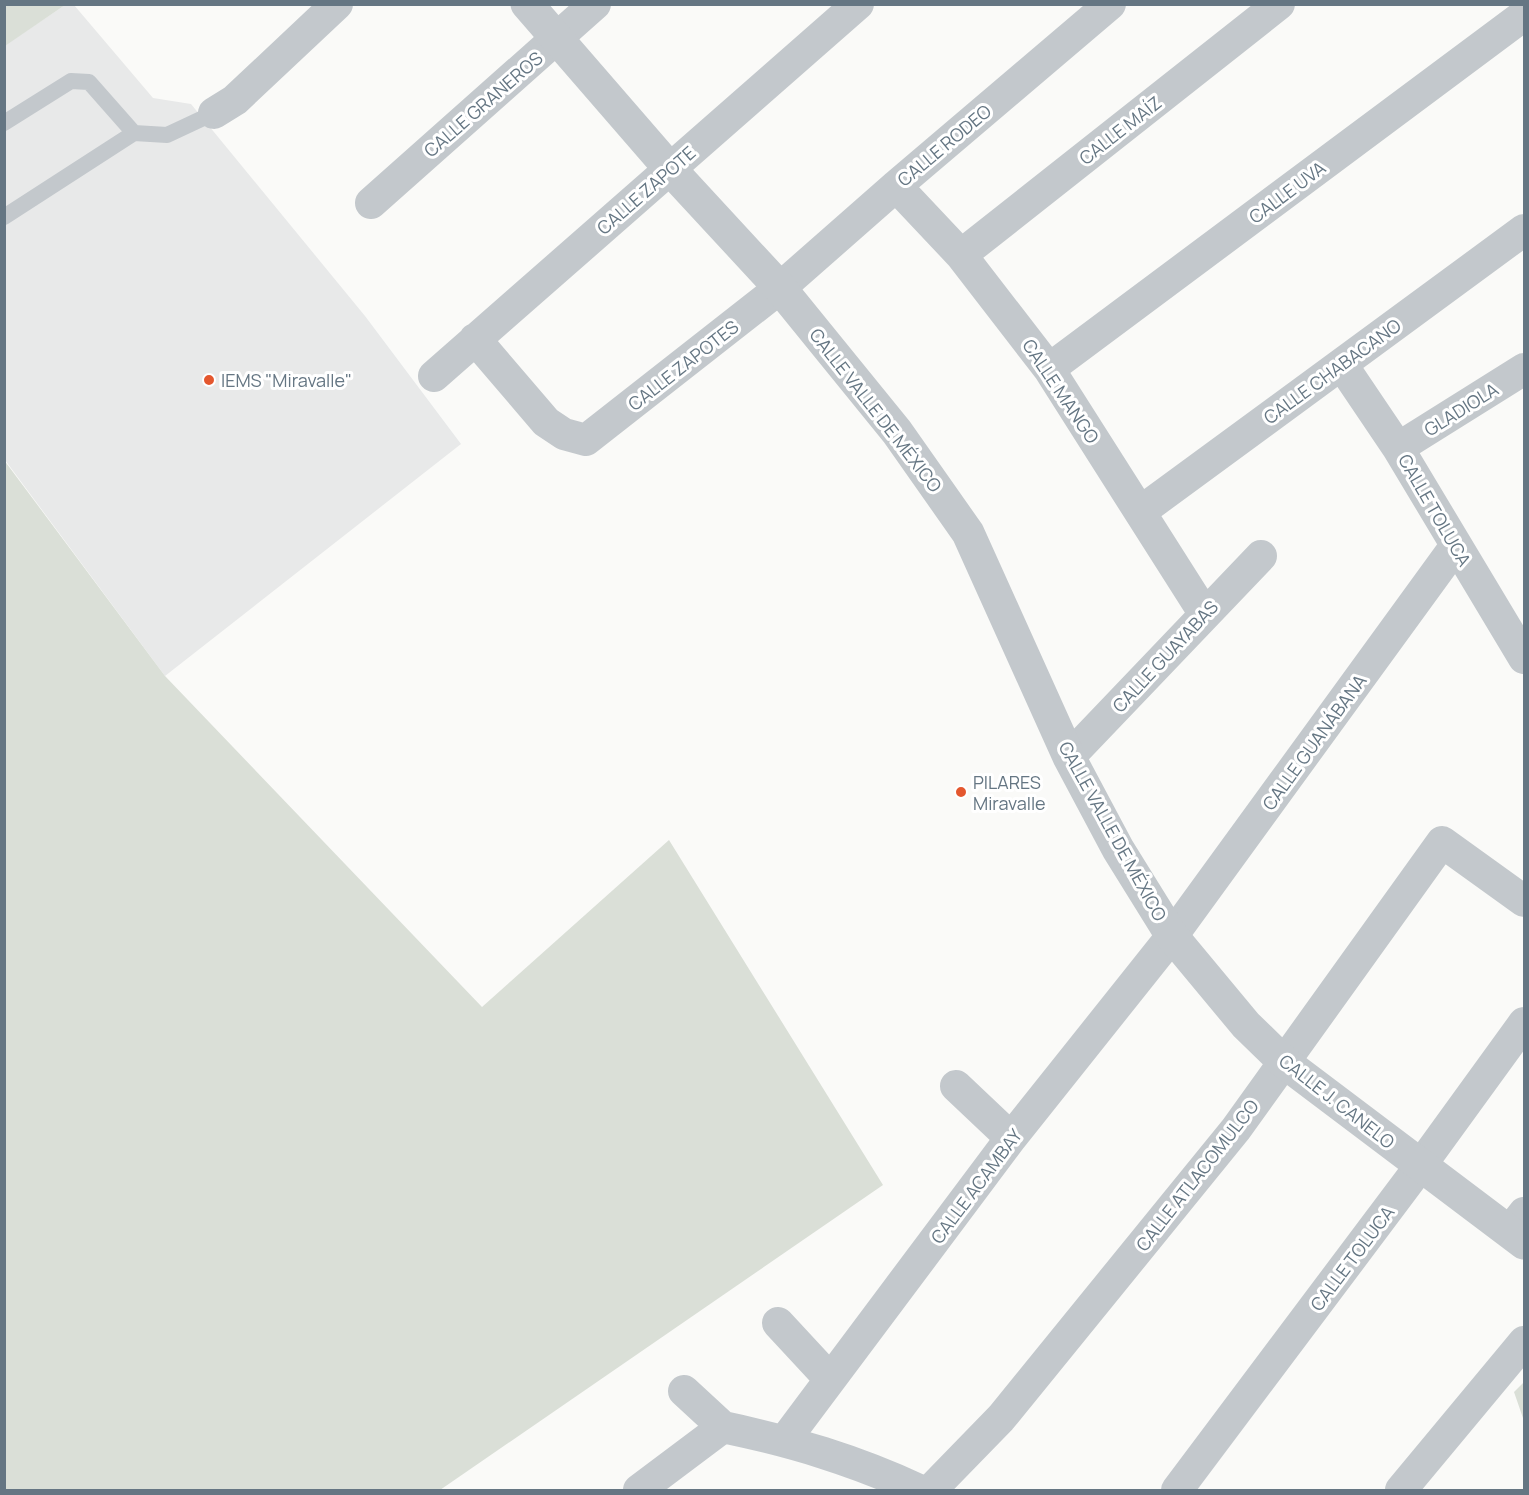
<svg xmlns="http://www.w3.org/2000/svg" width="1529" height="1495" font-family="Manrope,sans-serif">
  <rect width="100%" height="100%" fill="#fafaf8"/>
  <path fill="#e8e9e9" d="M65 5H74L153 98 191 104 365 316 461 444 165 676 5 460 4 46Z"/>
  <path fill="#dadfd7" d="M5 4H65V5L5 46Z
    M4 460 165 676 482 1007 669 840 883 1185 440 1490H5Z
    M1524 1382V1421L1514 1392Z"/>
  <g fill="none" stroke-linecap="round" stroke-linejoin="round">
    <path stroke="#c3c8cc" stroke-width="16" d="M4 123 71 81 89 82 134 133
      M4 217 134 133 167 135 214 113"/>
    <path stroke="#c3c8cc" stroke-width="32" d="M214 113 235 100 337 4
      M896 186 961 255 1049 369 1204 613
      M371 203 595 4
      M961 255 1279 4
      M475 339 546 422 564 434 586 440 780 288 896 186 1110 4
      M1342 365 1398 448 1524 658
      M1049 369 1524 15
      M434 376 858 4
      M1398 448 1524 369
      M1140 512 1524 230
      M1069 757 1261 556
      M956 1086 1011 1138
      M1510 1231 1524 1213
      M778 1323 829 1378
      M684 1391 723 1427
      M785 1440 1011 1138 1172 936 1455 547
      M639 1490 723 1427C794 1442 854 1460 919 1490
      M931 1490 1001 1418 1236 1129 1442 842 1524 901
      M1177 1490 1421 1165 1524 1023
      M1401 1490 1524 1342"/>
    <path stroke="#c3c8cc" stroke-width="33" d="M527 4 670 169 780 288 897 432 968 533 1069 757 1118 849 1172 936 1246 1025 1284 1062 1524 1243"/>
  </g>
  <g fill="#e4572e" stroke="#fff" stroke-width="2">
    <circle cx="209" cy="380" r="6"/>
    <circle cx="961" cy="792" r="6"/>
  </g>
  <g text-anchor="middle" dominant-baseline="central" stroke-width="6" stroke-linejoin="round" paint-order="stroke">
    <g font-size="18" fill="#657683" stroke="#fff">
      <text transform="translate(483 104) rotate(-41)">CALLE GRANEROS</text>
      <text transform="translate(1120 130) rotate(-38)">CALLE MAÍZ</text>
      <text transform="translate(944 145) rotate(-40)">CALLE RODEO</text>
      <text transform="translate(646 190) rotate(-41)">CALLE ZAPOTE</text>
      <text transform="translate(1287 192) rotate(-37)">CALLE UVA</text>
      <text transform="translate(683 365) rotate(-38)">CALLE ZAPOTES</text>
      <text transform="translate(1332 371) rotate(-36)">CALLE CHABACANO</text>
      <text transform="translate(1061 391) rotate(56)">CALLE MANGO</text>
      <text transform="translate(1461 409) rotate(-32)">GLADIOLA</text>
      <text transform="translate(876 410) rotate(52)">CALLE VALLE DE MÉXICO</text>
      <text transform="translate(1435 510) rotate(60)">CALLE TOLUCA</text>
      <text transform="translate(1165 656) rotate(-47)">CALLE GUAYABAS</text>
      <text transform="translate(1314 742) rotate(-54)">CALLE GUANÁBANA</text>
      <text transform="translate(1113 831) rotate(61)">CALLE VALLE DE MÉXICO</text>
      <text transform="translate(1337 1101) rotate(38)">CALLE J. CANELO</text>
      <text transform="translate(1197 1175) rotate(-52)">CALLE ATLACOMULCO</text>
      <text transform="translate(976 1186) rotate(-53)">CALLE ACAMBAY</text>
      <text transform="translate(1352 1258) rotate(-53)">CALLE TOLUCA</text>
    </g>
    <g font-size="18" fill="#657683" stroke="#fff" text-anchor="start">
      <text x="221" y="380">IEMS "Miravalle"</text>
      <text x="973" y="782">PILARES<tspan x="973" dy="21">Miravalle</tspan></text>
    </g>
  </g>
  <rect width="1529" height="1495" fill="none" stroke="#657683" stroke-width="12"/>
</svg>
